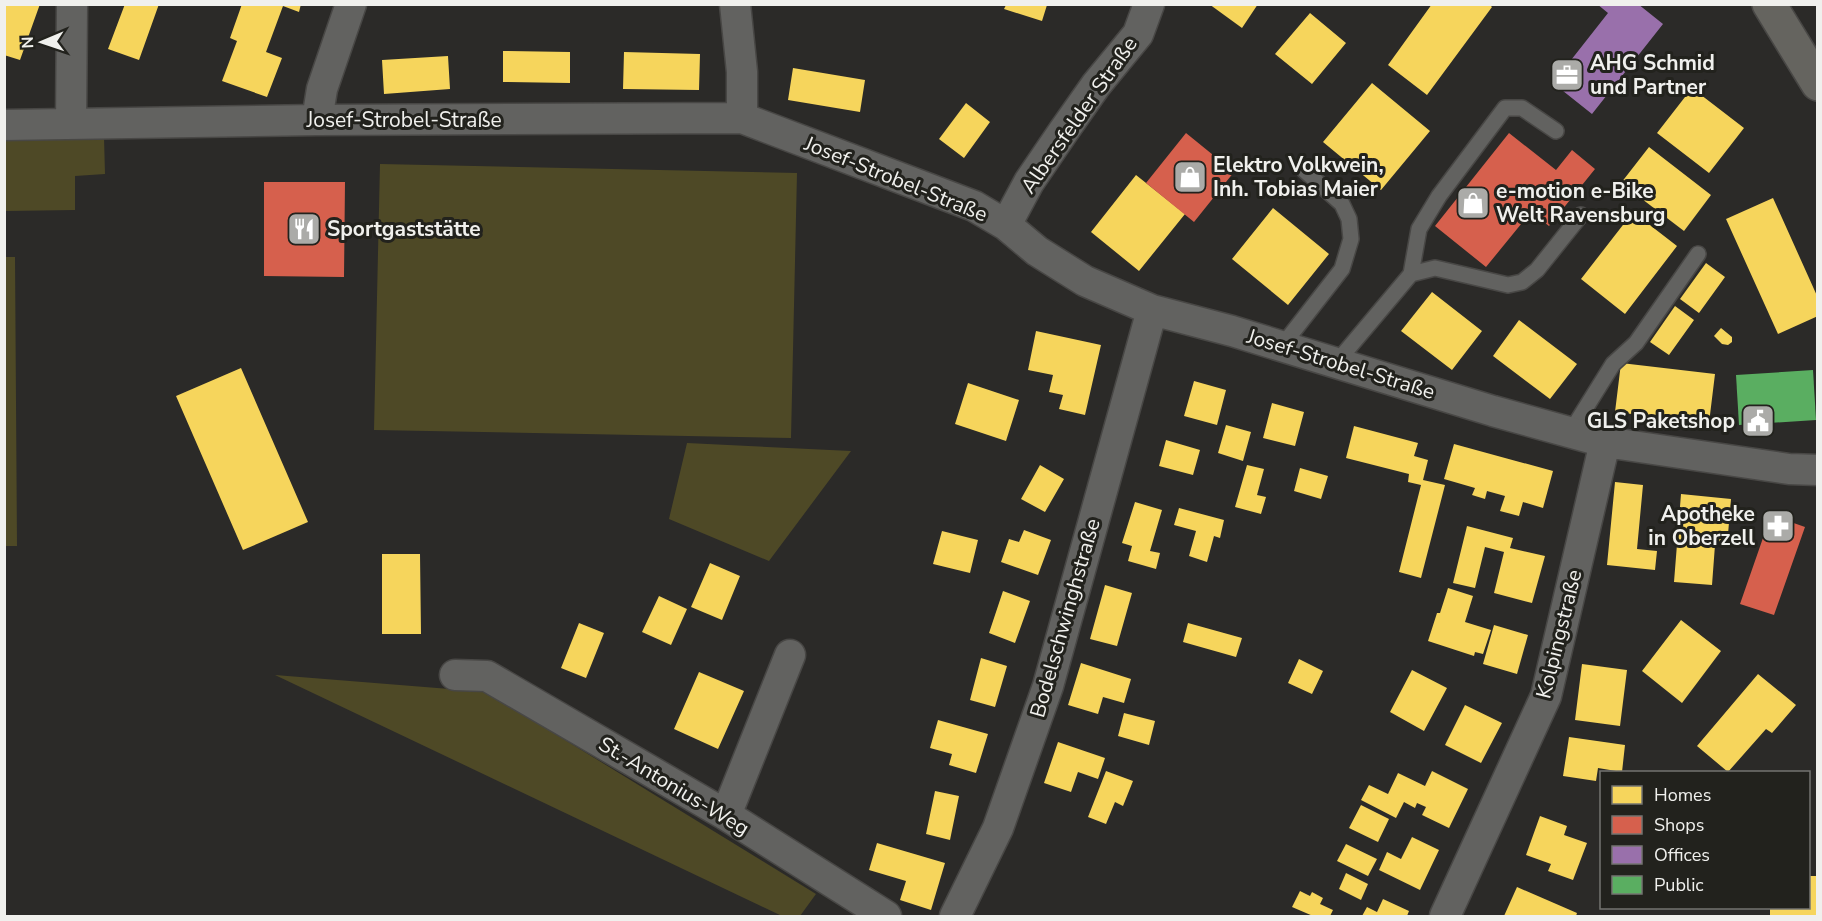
<svg xmlns="http://www.w3.org/2000/svg" width="1822" height="921" font-family="'Nunito Sans',sans-serif">
  <rect width="100%" height="100%" fill="#2b2a28"/>
  <path fill="#4e4926" d="M104 137 105 174 75 176V210L5 211 4 141Z
    M380 164 797 173 791 438 374 430Z
    M4 257H15L17 546H4Z
    M687 443 851 451 769 561 669 519Z
    M275 675 487 692 816 894 800 916H782Z"/>
  <path fill="#f6d55c" d="M4 4H40L20 60 4 55Z
    M125 4H159L139 60 108 49Z
    M242 4H301L299 12 283 6 266 52 282 58 267 97 222 81 237 41 230 38Z
    M1209 4H1258L1242 28Z
    M1432 4H1489L1492 7 1427 95 1388 65Z
    M1006 5H1047L1042 21 1004 9Z
    M1310 13 1346 43 1312 84 1275 54Z
    M503 51 570 52V83L503 82Z
    M624 52 700 54 699 90 623 89Z
    M448 56 450 89 384 94 382 60Z
    M793 68 865 80 860 112 788 100Z
    M1372 83 1430 131 1381 190 1323 142Z
    M1692 88 1744 128 1709 173 1657 133Z
    M966 103 990 122 964 158 939 139Z
    M1649 147 1711 195 1684 231 1621 183Z
    M1136 175 1185 214 1139 271 1091 232Z
    M1773 198 1818 298V316L1778 334 1726 219Z
    M1273 208 1329 254 1288 305 1232 259Z
    M1633 212 1677 246 1625 314 1581 279Z
    M1706 263 1725 277 1699 313 1680 299Z
    M1432 292 1482 331 1452 370 1401 331Z
    M1675 306 1694 320 1669 355 1650 342Z
    M1519 320 1577 364 1550 399 1493 356Z
    M1721 328 1732 337V342L1728 345 1722 344 1714 336Z
    M1036 331 1101 345 1085 415 1059 409 1063 395 1049 392 1053 375 1028 370Z
    M1621 363 1715 374 1709 423 1615 412Z
    M241 368 308 522 243 550 176 396Z
    M1194 381 1226 390 1217 425 1184 416Z
    M968 383 1019 400 1006 441 955 424Z
    M1272 403 1304 412 1295 446 1263 438Z
    M1226 425 1251 432 1243 461 1218 453Z
    M1354 426 1418 443 1414 456 1428 460 1423 480 1445 485 1421 578 1399 572 1421 485 1408 482 1409 474 1346 458Z
    M1166 440 1200 450 1193 475 1159 466Z
    M1454 444 1553 471 1543 508 1523 502 1519 516 1500 511 1505 496 1487 491 1485 499 1472 495 1475 488 1444 479Z
    M1040 465 1064 479 1045 512 1021 499Z
    M1247 465 1264 469 1257 495 1266 497 1261 514 1235 507Z
    M1300 468 1328 476 1321 499 1294 491Z
    M1615 482 1643 485 1637 549 1657 551 1655 570 1607 565Z
    M1681 494 1731 499 1727 546 1715 545 1712 585 1674 582Z
    M1135 502 1162 510 1150 551 1160 553 1156 569 1128 561 1132 546 1122 543Z
    M1179 508 1224 520 1220 538 1214 536 1207 562 1189 556 1196 531 1174 525Z
    M1467 526 1513 538 1510 548 1545 556 1532 603 1494 593 1504 552 1485 547 1475 588 1453 583Z
    M1024 530 1051 540 1038 575 1001 562 1009 539 1019 542Z
    M942 531 978 540 970 573 933 564Z
    M382 554H420L421 634H382Z
    M710 563 740 576 722 620 691 607Z
    M1105 585 1132 593 1117 646 1090 639Z
    M1448 588 1473 596 1465 622 1491 630 1483 654 1475 652 1474 656 1428 641 1437 613H1440Z
    M1003 591 1030 601 1015 643 989 633Z
    M659 596 687 609 671 645 642 632Z
    M1681 620 1721 651 1682 703 1642 671Z
    M579 623 604 633 586 678 561 668Z
    M1188 623 1242 638 1236 657 1183 642Z
    M1494 625 1528 635 1517 674 1483 664Z
    M981 658 1007 666 995 707 970 700Z
    M1299 659 1323 671 1312 694 1288 683Z
    M1081 663 1131 679 1124 703 1103 697 1098 714 1068 705Z
    M1582 664 1627 670 1620 726 1575 720Z
    M1412 670 1447 688 1424 731 1390 712Z
    M699 672 744 691 718 749 674 729Z
    M1758 674 1796 705 1772 733 1766 729 1728 772 1697 746Z
    M1465 705 1502 723 1481 763 1445 745Z
    M1124 713 1155 721 1149 745 1118 736Z
    M938 720 988 734 976 773 949 765 952 754 930 748Z
    M1569 737 1625 745 1622 772 1598 768 1596 781 1563 776Z
    M1058 742 1105 758 1098 779 1078 772 1071 792 1044 783Z
    M1106 771 1133 781 1123 806 1115 802 1106 824 1088 817Z
    M1432 771 1468 789 1449 828 1422 815 1426 807 1417 803 1415 808 1404 802 1396 818 1361 800 1369 785 1388 794 1398 773 1425 786Z
    M935 791 959 796 950 840 926 834Z
    M1361 805 1389 819 1378 842 1349 828Z
    M1540 816 1567 826 1564 835 1587 843 1573 880 1548 871 1551 864 1526 855Z
    M1412 837 1439 850 1420 890 1379 870 1387 852 1401 859Z
    M877 843 945 863 931 910 900 900 906 881 869 870Z
    M1346 844 1377 859 1368 876 1337 861Z
    M1346 873 1368 884 1361 900 1339 889Z
    M1809 876H1818V916H1770V908H1809Z
    M1517 887 1577 913 1576 916H1504Z
    M1300 891 1310 896 1312 892 1323 898 1320 904 1333 910 1330 916H1313L1292 907Z
    M1383 899 1409 911 1407 916H1362L1367 907 1377 912Z"/>
  <path fill="#d6604d" d="M1186 133 1234 172 1194 222 1146 183Z
    M1509 133 1556 170 1572 150 1595 169 1549 226 1531 212 1486 267 1435 226Z
    M264 182H345L344 277 264 276Z
    M1771 515 1805 527 1774 615 1740 604Z"/>
  <path fill="#9970ab" d="M1597 4H1638L1663 24 1592 114 1553 83 1608 13Z"/>
  <path fill="#5aae61" d="M1813 370 1816 420 1739 425 1736 375Z"/>
  <g fill="none" stroke-linecap="round" stroke-linejoin="round">
    <defs>
      <path id="lane" d="M1411 274 1419 229 1439 196 1505 108H1522L1556 131
        M1282 346 1342 269 1351 239 1349 219 1342 204 1304 170
        M1336 363 1411 274 1435 268 1508 285 1522 282 1537 270 1581 215
        M1570 433 1613 364 1636 343 1698 254"/>
      <path id="street" d="M735 4 742 72V118
        M317 120 322 89 351 4
        M71 124 72 4
        M4 125 317 120 742 118 974 206 1006 225 1037 251 1085 281 1152 310 1232 331 1493 411 1605 442 1789 469 1818 470
        M1006 225 1029 182 1063 132 1096 85 1138 34 1149 4
        M455 675 487 676 726 815 886 916
        M726 815 790 655
        M955 916 998 828 1048 686 1152 310
        M1445 916 1546 696 1605 442"/>
      <path id="secondary" d="M1769 4 1818 84"/>
    </defs>
    <use href="#lane" stroke="#484745" stroke-width="18"/>
    <use href="#street" stroke="#484745" stroke-width="33"/>
    <use href="#secondary" stroke="#484745" stroke-width="36"/>
    <use href="#lane" stroke="#626260" stroke-width="15"/>
    <use href="#street" stroke="#626260" stroke-width="30"/>
    <use href="#secondary" stroke="#65645f" stroke-width="33"/>
  </g>
  <defs>
    <symbol id="office-square" viewBox="-11 -11 22 22"><rect x="-9" y="-9" width="18" height="18" rx="4" fill="#ababa8" stroke="#22221d"/><path d="M-6-3h4V-5.5h4V-3h4V5H-6ZM-1-4.5V-3h2v-1.5ZM-6 0V1H6V0Z" fill="#fff"/></symbol>
    <symbol id="shop-square" viewBox="-11 -11 22 22"><rect x="-9" y="-9" width="18" height="18" rx="4" fill="#ababa8" stroke="#22221d"/><path d="M-5-2.5h2.3a2.7 3.5 0 0 1 5.4 0H5L5.5 6h-11ZM-1.5-2.5h3a1.5 2.3 0 0 0-3 0Z" fill="#fff"/></symbol>
    <symbol id="restaurant-square" viewBox="-11 -11 22 22"><rect x="-9" y="-9" width="18" height="18" rx="4" fill="#ababa8" stroke="#22221d"/><path d="M-5-6h1v4h1v-4h1v4h1v-4h1v5L-1.5 .5V6h-2V.5L-5-1ZM5-6V6H3V1.5H1.5Q1.5-4 5-6Z" fill="#fff"/></symbol>
    <symbol id="civic-square" viewBox="-11 -11 22 22"><rect x="-9" y="-9" width="18" height="18" rx="4" fill="#ababa8" stroke="#22221d"/><path d="M-.6-6.5H3V-4.5H.6V-3L4-1V1h2V6H-6V1h2V-1L-.6-3ZM-1.2 2.5V6h2.4V2.5Z" fill="#fff"/></symbol>
    <symbol id="pharmacy-square" viewBox="-11 -11 22 22"><rect x="-9" y="-9" width="18" height="18" rx="4" fill="#ababa8" stroke="#22221d"/><path d="M-2-6h4v4h4v4h-4v4h-4v-4h-4v-4h4Z" fill="#fff"/></symbol>
  </defs>
  <g fill-rule="evenodd">
    <use href="#office-square" x="1548" y="56" width="38" height="38"/>
    <use href="#shop-square" x="1171" y="158" width="38" height="38"/>
    <use href="#shop-square" x="1454" y="184" width="38" height="38"/>
    <use href="#restaurant-square" x="285" y="210" width="38" height="38"/>
    <use href="#civic-square" x="1739" y="402" width="38" height="38"/>
    <use href="#pharmacy-square" x="1759" y="507" width="38" height="38"/>
  </g>
  <g text-anchor="middle" dominant-baseline="central" stroke-width="6" stroke-linejoin="round" paint-order="stroke">
    <g font-size="21" font-weight="bold" fill="#f0f0ed" stroke="#22221d" text-anchor="start">
      <text x="1590" y="63">AHG Schmid<tspan x="1590" dy="24">und Partner</tspan></text>
      <text x="1213" y="165">Elektro Volkwein,<tspan x="1213" dy="24">Inh. Tobias Maier</tspan></text>
      <text x="1496" y="191">e-motion e-Bike<tspan x="1496" dy="24">Welt Ravensburg</tspan></text>
      <text x="327" y="229">Sportgaststätte</text>
      <text x="1735" y="421" text-anchor="end">GLS Paketshop</text>
      <text x="1755" y="514" text-anchor="end">Apotheke<tspan x="1755" dy="24">in Oberzell</tspan></text>
    </g>
    <g font-size="21" fill="#f0f0ed" stroke="#22221d">
      <text transform="translate(1079 115) rotate(-55)">Albersfelder Straße</text>
      <text x="404" y="120">Josef-Strobel-Straße</text>
      <text transform="translate(896 179) rotate(22)">Josef-Strobel-Straße</text>
      <text transform="translate(1341 364) rotate(17)">Josef-Strobel-Straße</text>
      <text transform="translate(1065 618) rotate(-74)">Bodelschwinghstraße</text>
      <text transform="translate(1559 634) rotate(-76)">Kolpingstraße</text>
      <text transform="translate(674 786) rotate(31)">St.-Antonius-Weg</text>
    </g>
  </g>
  <rect width="1822" height="921" fill="none" stroke="#f0f0ed" stroke-width="12"/>
  <rect x="1600" y="771" width="210" height="138" fill="#22221d" stroke="#747470" stroke-width="1.5"/>
  <rect x="1612" y="786" width="30" height="18" fill="#f6d55c" stroke="#747470" stroke-width="1.5"/>
  <text x="1654" y="801" font-size="18" fill="#f0f0ed">Homes</text>
  <rect x="1612" y="816" width="30" height="18" fill="#d6604d" stroke="#747470" stroke-width="1.5"/>
  <text x="1654" y="831" font-size="18" fill="#f0f0ed">Shops</text>
  <rect x="1612" y="846" width="30" height="18" fill="#9970ab" stroke="#747470" stroke-width="1.5"/>
  <text x="1654" y="861" font-size="18" fill="#f0f0ed">Offices</text>
  <rect x="1612" y="876" width="30" height="18" fill="#5aae61" stroke="#747470" stroke-width="1.5"/>
  <text x="1654" y="891" font-size="18" fill="#f0f0ed">Public</text>
  <g transform="translate(42 42) rotate(268)" stroke="#22221d" stroke-width="4.5" paint-order="stroke">
  <path d="M0-4.5L10 22L0 15L-10 22Z" fill="#f0f0ed"/>
  <text y="-9" font-size="16" font-weight="bold" text-anchor="middle" fill="#f0f0ed">N</text>
  </g>
</svg>
